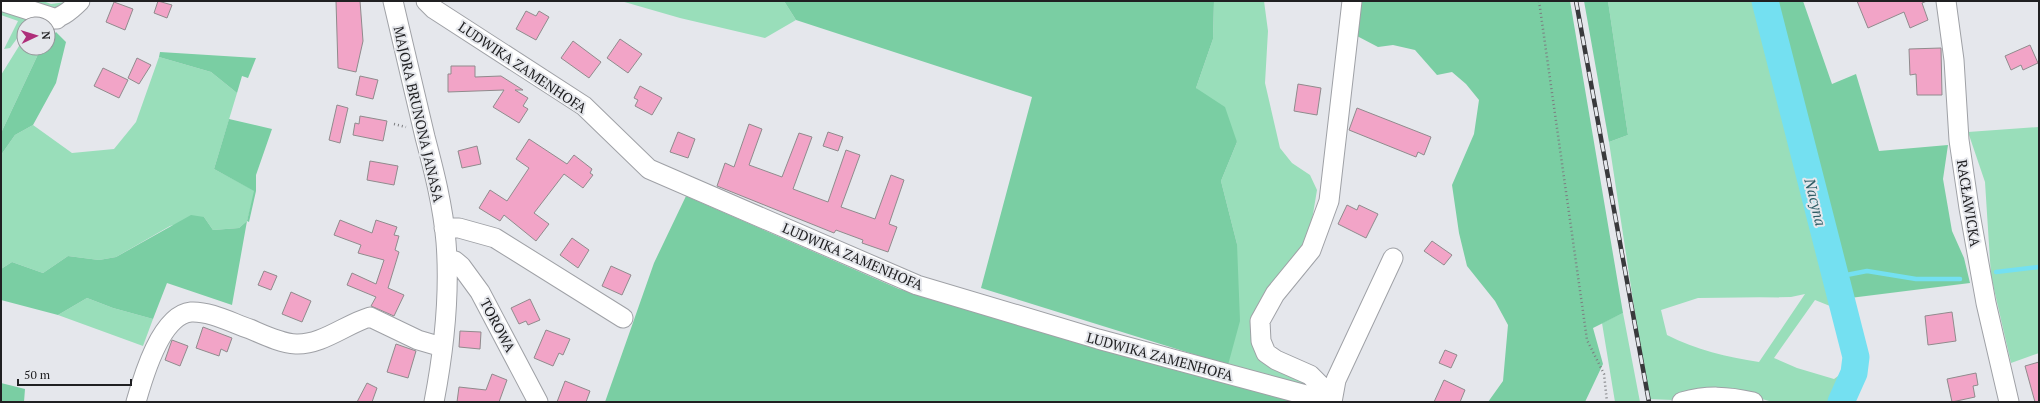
<svg xmlns="http://www.w3.org/2000/svg" width="2040" height="403" font-family="'PT Serif',serif">
  <rect width="100%" height="100%" fill="#e5e7ec"/>
  <path fill="#99deba" fill-rule="evenodd" d="M21 1H43L51 4 74 1 61 12Z
    M621 1H784L796 20 765 38 680 18Z
    M1214 1H1264L1268 31 1265 83 1280 148 1292 163 1310 175 1317 190 1307 250 1255 345 1314 386 1303 389 1226 370 1237 244 1221 181 1237 142 1196 88 1213 39Z
    M1608 1H1760L1838 294 1853 360 1844 369 1846 358 1835 308 1815 300 1774 358 1797 368 1834 379 1852 366 1836 402H1773L1717 387 1673 400 1648 399 1609 142 1628 135ZM1805 294 1759 362C1727 357 1696 350 1667 335L1661 310 1698 298 1791 297Z
    M1 5 33 19 28 24H24V29L10 48 4 49 18 21 1 15Z
    M24 38V48H41L1 133V75Z
    M159 57 211 72 237 93 214 169 255 191 247 221 239 228 213 230 204 217 170 226 116 257 99 260 68 256 43 273 12 262 1 269V155L15 135 33 125 72 153 114 149 136 122Z
    M2039 127V353L2011 363 1991 276 1985 182 1968 132Z
    M87 298 113 308 153 319 143 346 58 315Z
    M1623 313 1640 402H1615L1602 323Z"/>
  <path fill="#7acea3" d="M784 1H1214L1213 39 1196 88 1225 107 1237 142 1221 181 1237 244 1240 321 1228 365 981 288 1032 97 796 20Z
    M1361 1H1570L1623 313 1593 328 1603 364 1585 402H1488L1503 381 1508 325 1495 301 1467 266 1459 233 1452 185 1474 134 1479 100 1466 84 1452 72 1437 75 1415 50 1393 45 1378 47 1357 36Z
    M1584 1H1608L1628 135 1609 142Z
    M1772 1H1803L1832 84 1856 74 1879 151 1948 145 1943 179 1952 231 1964 258 1970 283 1850 298 1840 272Z
    M56 32 66 42 56 83 33 125 15 135 1 155V133L41 48H48V41Z
    M160 52 256 58 248 78 242 76 237 93 211 72 159 57Z
    M229 119 272 129 256 175V191L249 222 247 221 232 305 167 283 153 319 113 308 87 298 58 315 1 300V269L12 262 43 273 68 256 99 260 116 257 191 215 204 217 213 230 239 228 247 221 254 191 214 169Z
    M686 196 899 289 1300 402H605L654 263Z
    M1 383 25 389 24 402H1Z"/>
  <g fill="none" stroke-linecap="round" stroke-linejoin="round">
    <path stroke="#74e0f1" stroke-width="4.5" d="M1996 272 2039 267
      M1836 277 1867 271 1916 279H1960"/>
    <path stroke="#74e0f1" stroke-width="27" d="M1765 1 1856 357 1854 373 1841 402"/>
  </g>
  <path fill="#f2a4c7" stroke="#908b8d" d="M158 1 172 5 167 18 154 13Z
    M336 1H360L363 41 356 72 338 68Z
    M1857 1H1927L1922 3 1928 20 1910 28 1904 12 1868 28Z
    M114 2 133 9 125 30 106 22Z
    M526 11 536 16 539 11 549 17 536 40 516 29Z
    M620 39 642 54 628 73 607 58Z
    M573 41 601 62 589 78 561 58Z
    M2030 45 2038 63 2023 70 2021 65 2011 70 2005 56Z
    M1941 48 1942 95H1917L1916 74 1910 75 1909 49Z
    M137 58 151 65 139 84 128 78Z
    M451 66H475V77L501 76 523 90H515L528 98 523 106 528 109 519 123 493 107 504 90 448 92V74H451Z
    M103 68 128 80 119 98 94 86Z
    M360 76 378 80 373 99 356 95Z
    M1298 84 1321 88 1317 115 1294 111Z
    M640 86 662 98 652 115 635 106 638 100 634 98Z
    M337 105 348 108 340 143 329 140Z
    M1357 108 1431 137 1424 155 1418 152 1416 157 1349 130Z
    M360 116 387 121 383 141 353 135 355 123 359 124Z
    M749 124 762 129 749 165 782 177 799 133 812 137 793 189 801 192 828 202 846 150 860 155 841 207 875 219 891 175 904 180 889 224 897 227 888 252 862 243 863 240 836 230 834 233 717 186 725 163 734 167Z
    M678 132 695 139 688 158 670 152Z
    M828 132 843 137 838 151 823 146Z
    M529 139 567 164 574 155 592 169 590 173 593 175 583 188 564 174 534 213 549 224 536 241 504 215 500 221 479 208 490 190 507 201 529 168 516 159Z
    M477 146 481 164 462 168 458 151Z
    M370 161 398 166 394 185 367 180Z
    M1347 205 1357 210 1359 205 1378 214 1366 238 1338 224Z
    M340 220 372 233 376 220 397 227 394 235 399 236 395 250 399 252 388 288 404 295 394 316 371 306 376 297 347 285 352 273 376 284 384 260 358 253 361 245 334 235Z
    M572 238 589 250 578 268 560 255Z
    M1432 241 1452 255 1444 265 1424 251Z
    M611 266 631 275 622 295 602 286Z
    M264 271 277 276 271 290 258 285Z
    M291 292 311 301 302 322 282 314Z
    M530 299 540 320 528 325 526 321 519 324 511 308Z
    M1952 312 1956 341 1928 345 1925 316Z
    M203 327 232 338 227 352 221 349 219 356 196 348Z
    M546 330 570 339 563 355 559 353 553 366 534 358Z
    M460 331 481 332 480 349 459 347Z
    M172 340 188 346 180 366 165 360Z
    M396 344 416 351 408 378 387 372Z
    M1445 350 1457 355 1451 368 1439 363Z
    M2039 362V402H2035L2025 366Z
    M1976 373 1978 385 1973 386 1975 397 1952 402 1947 379Z
    M492 374 507 380 499 402H457L459 387 486 390Z
    M1444 380 1465 390 1460 402H1434Z
    M565 381 590 391 586 402H557Z
    M367 383 377 388 372 402H357Z"/>
  <g fill="none" stroke-linecap="round" stroke-linejoin="round">
    <defs>
      <path id="minor" d="M1 1 57 19
        M393 1C404 46 414 92 425 137 434 171 443 206 446 242 450 294 444 350 434 402
        M426 1 434 9 584 106 649 169 917 285 1098 339 1332 402
        M1946 1 1954 60 1959 140 1969 208 1986 303 2009 402
        M44 21C60 19 69 12 80 1
        M444 228H459L495 238 623 318
        M447 259 455 261 461 266 480 292 538 402
        M136 402C143 377 161 315 191 312 210 311 232 323 250 329 264 335 280 343 296 344 322 345 346 324 370 317L418 340 442 347
        M1332 402 1321 386 1310 375 1276 360 1266 353 1261 341 1260 321 1275 294 1311 250 1329 201 1352 1
        M1332 402 1336 380 1393 258
        M1682 402C1707 395 1727 396 1753 402"/>
    </defs>
    <use href="#minor" stroke="#9fa1a6" stroke-width="21"/>
    <path stroke="#7c7d80" stroke-width="2.5" stroke-dasharray="1 3" stroke-linecap="butt" d="M1539 1 1587 340 1604 374 1607 402
      M394 124 406 127"/>
    <use href="#minor" stroke="#fff" stroke-width="19"/>
    <defs>
      <path id="rail" d="M1576 1 1649 402"/>
    </defs>
    <use href="#rail" stroke="#39393c" stroke-width="4.5"/>
    <use href="#rail" stroke="#e5e7ec" stroke-width="3" stroke-dasharray="9" stroke-linecap="butt"/>
  </g>
  <g text-anchor="middle" dominant-baseline="central" stroke-width="4" stroke-linejoin="round" paint-order="stroke">
    <g font-size="14" fill="#202022" stroke="#e5e7ec">
      <text transform="translate(523 67) rotate(34)">LUDWIKA ZAMENHOFA</text>
      <text transform="translate(419 114) rotate(77)">MAJORA BRUNONA JANASA</text>
      <text transform="translate(1969 203) rotate(81)">RACŁAWICKA</text>
      <text transform="translate(853 256) rotate(23)">LUDWIKA ZAMENHOFA</text>
      <text transform="translate(498 325) rotate(62)">TOROWA</text>
      <text transform="translate(1160 356) rotate(15)">LUDWIKA ZAMENHOFA</text>
    </g>
    <g font-size="15" font-style="italic" fill="#2e5d65" stroke="#e5e7ec">
      <text transform="translate(1816 202) rotate(76)">Nacyna</text>
    </g>
  </g>
  <rect width="2040" height="403" fill="none" stroke="#202022" stroke-width="4"/>
  <g transform="translate(36 36) rotate(86)"><circle r="19" fill="#e5e7ec" stroke="#96979b"/>
  <path d="M0-3L7 15L0 10L-7 15Z" fill="#af2e7a"/>
  <text y="-6" font-size="11" font-weight="bold" text-anchor="middle" fill="#202022">N</text>
  </g>
  <path d="M18 379v6h113v-6" fill="none" stroke="#202022" stroke-width="2"/>
  <text x="24" y="379" font-size="12" fill="#202022" stroke="#e5e7ec" stroke-width="3" paint-order="stroke">50 m</text>
</svg>
